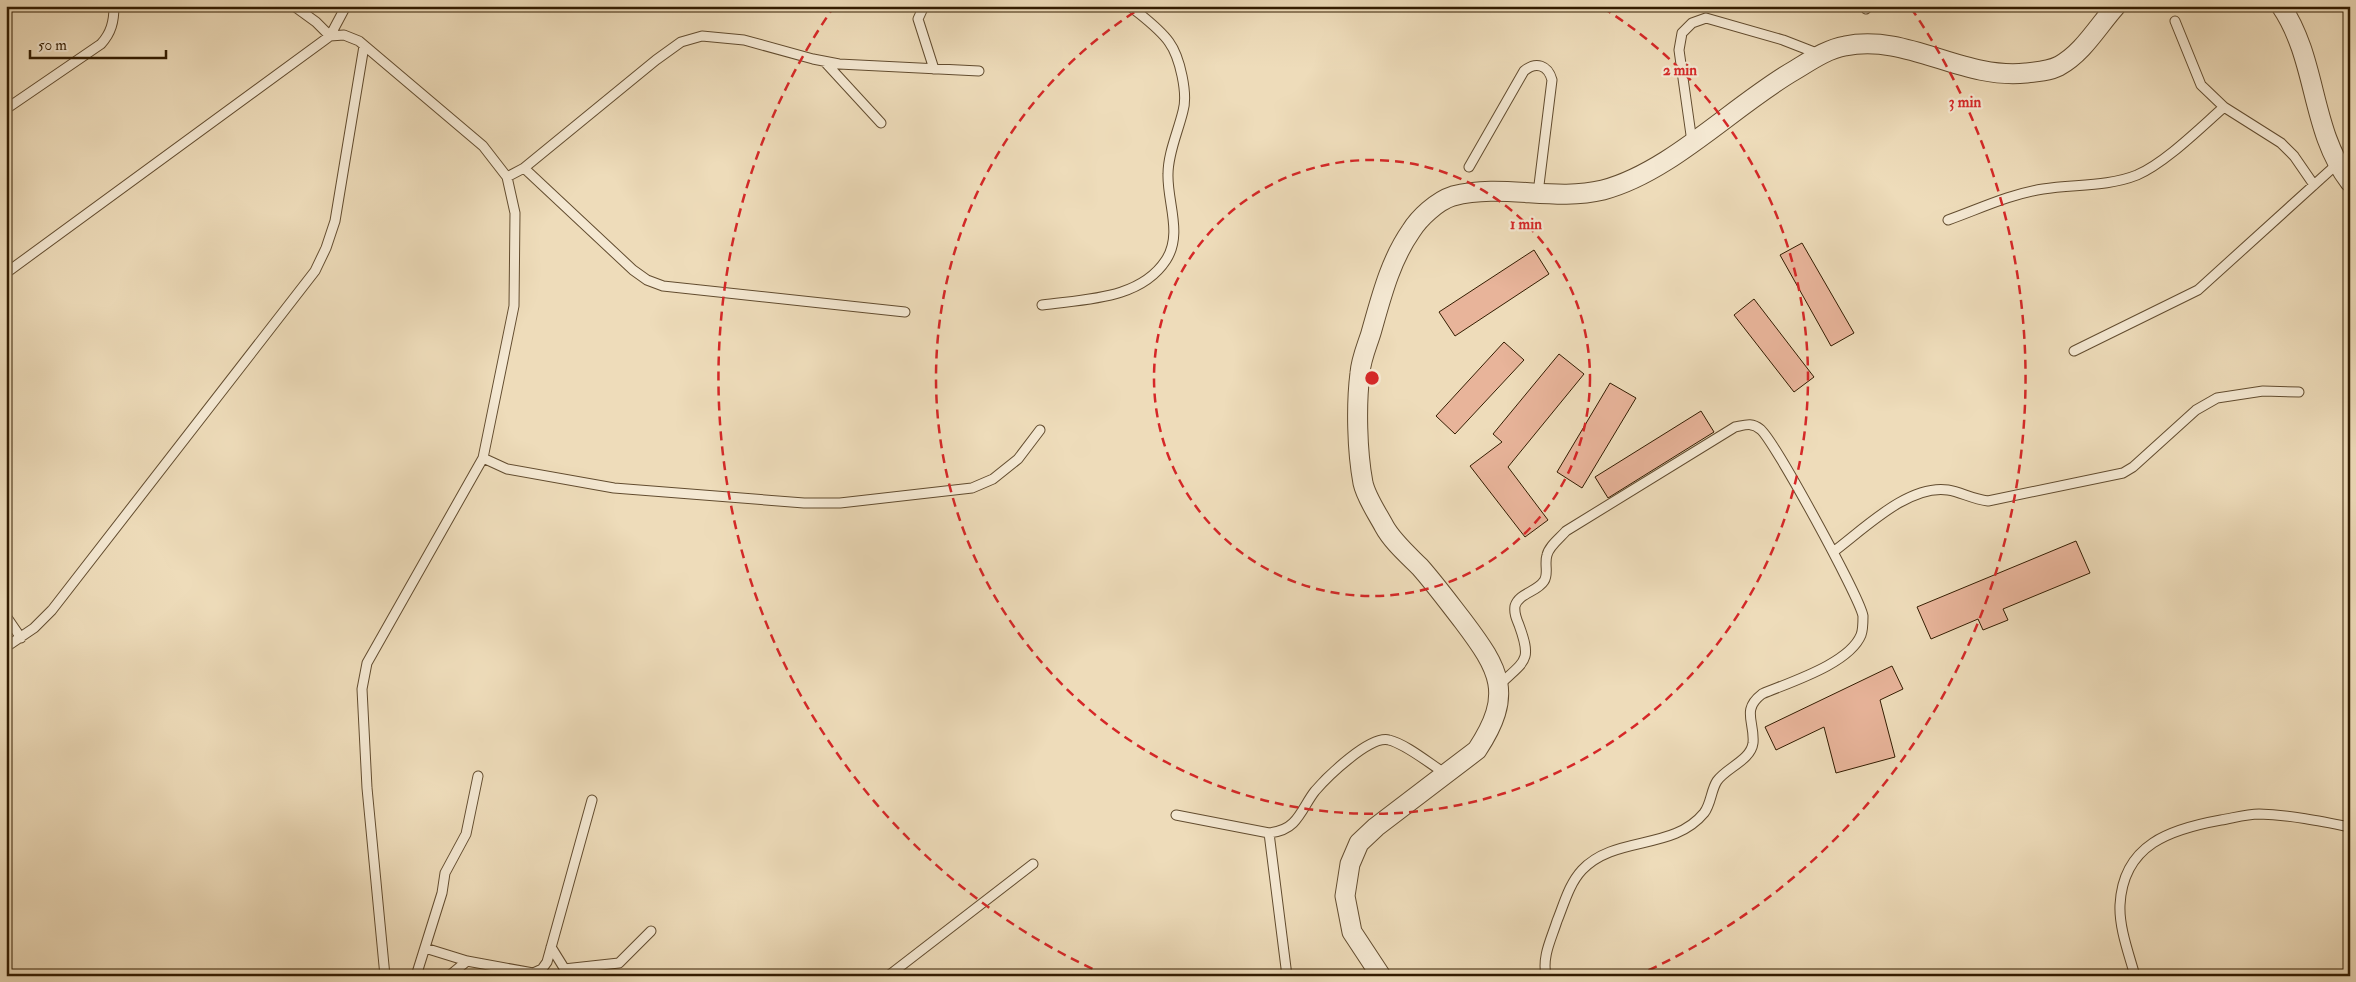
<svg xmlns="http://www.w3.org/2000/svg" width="2356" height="982" font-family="'IM FELL Double Pica',serif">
  <rect width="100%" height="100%" fill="#eedcba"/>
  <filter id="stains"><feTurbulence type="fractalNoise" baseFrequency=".004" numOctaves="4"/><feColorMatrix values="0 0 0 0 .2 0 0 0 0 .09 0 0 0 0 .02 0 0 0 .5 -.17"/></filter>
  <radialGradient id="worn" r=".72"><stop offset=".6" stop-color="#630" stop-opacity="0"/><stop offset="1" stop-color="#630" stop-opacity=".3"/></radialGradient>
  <path fill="#e8b49a" stroke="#331c01" d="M1802 243 1854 333 1831 346 1780 255Z
    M1534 250 1549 274 1455 336 1439 312Z
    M1754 299 1814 377 1794 392 1734 315Z
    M1504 342 1524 360 1455 434 1436 416Z
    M1559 354 1584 374 1508 467 1548 520 1525 537 1470 466 1502 442 1493 434Z
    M1610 383 1636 398 1582 488 1557 472Z
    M1701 411 1714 432 1608 498 1595 477Z
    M2076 541 2090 573 2003 609 2008 620 1983 630 1978 619 1931 639 1917 607Z
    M1892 666 1903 689 1880 700 1895 757 1836 773 1824 727 1776 750 1765 727Z"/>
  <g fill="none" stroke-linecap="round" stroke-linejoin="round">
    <defs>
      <path id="service" d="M294 6 316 22 330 36 346 6
        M924 6 918 19 934 69
        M1866 9 1867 6
        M2175 21 2201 85 2224 107 2281 143 2294 156 2314 185
        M824 61 881 123
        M6 109 101 44C111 33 114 22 114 6
        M1692 142 1679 50 1682 33 1692 23 1706 18 1783 40 1819 54
        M1469 167 1524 71C1536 61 1548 65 1552 80L1538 193
        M524 168 633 270 647 280 663 286 905 312
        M507 177 524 168 656 60 681 42 702 36 744 40 813 59 839 64 979 71
        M1948 220C1979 209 2010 194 2043 189 2074 184 2107 187 2137 175 2165 163 2200 128 2224 107
        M6 273 330 36 344 35 359 41 483 146 507 177 515 213 514 306 483 458 367 663 362 689 367 788 385 976
        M1042 305C1084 299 1140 300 1166 260 1183 234 1167 202 1168 174 1168 153 1178 132 1183 111 1188 94 1180 57 1169 42 1159 28 1143 17 1130 6
        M2074 351 2198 290 2336 165
        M483 458 507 469 614 488 804 503H840L972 488 993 479 1018 459 1040 430
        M1833 552C1863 530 1908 484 1948 490 1961 492 1972 499 1988 501L2123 473 2133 467 2196 410 2217 398 2263 391 2299 392
        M6 616 21 638
        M6 647 34 628 52 610 315 271 326 248 335 221 364 46
        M1499 685C1526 660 1532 661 1519 625 1516 618 1514 613 1515 606 1519 593 1537 592 1544 581 1549 574 1544 564 1547 555 1549 546 1560 538 1566 531L1735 427C1745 425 1752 422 1760 429 1773 438 1860 598 1863 616 1863 621 1863 630 1861 635 1849 664 1790 682 1762 694 1741 710 1755 722 1753 743 1751 760 1726 768 1717 781 1711 790 1711 804 1704 813 1673 851 1615 835 1582 870 1569 884 1564 904 1557 921 1551 940 1542 956 1546 976
        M1176 815 1269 833C1278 832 1286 830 1293 823 1302 814 1307 801 1315 791 1327 777 1370 735 1389 740 1406 744 1430 764 1446 774
        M1269 833 1287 976
        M551 947 569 976
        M425 948 467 961 533 973 542 969 547 962 592 800
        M564 969 619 963 651 931
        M416 976 442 893 445 873 466 834 478 776
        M449 976 467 961
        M888 976 1033 864
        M2135 976C2129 954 2119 928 2120 905 2123 844 2171 829 2221 820 2233 818 2247 814 2259 814 2290 815 2320 821 2350 827"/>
      <path id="minor" d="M2281 6C2318 61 2310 130 2350 182
        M1381 976 1352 932 1345 896 1350 864 1359 843 1376 827 1477 750C1514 694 1500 670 1463 621 1449 603 1435 584 1420 567 1408 555 1392 541 1384 526 1377 513 1366 497 1363 483 1357 451 1356 405 1360 373 1361 359 1367 346 1371 333 1381 298 1390 261 1411 231 1419 218 1437 201 1453 196 1502 183 1554 202 1603 190 1671 172 1734 105 1795 70 1810 61 1827 49 1845 46 1907 33 1962 80 2026 73 2037 72 2049 71 2059 66 2083 53 2098 26 2116 6"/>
    </defs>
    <use href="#service" stroke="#624c2f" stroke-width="11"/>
    <use href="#minor" stroke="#624c2f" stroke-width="21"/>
    <use href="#service" stroke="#f4e8d2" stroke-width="9"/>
    <use href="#minor" stroke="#f4e8d2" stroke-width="19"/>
  </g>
  <g fill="none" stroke="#d62828" stroke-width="2.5" stroke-dasharray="9 6">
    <circle cx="1372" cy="378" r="218"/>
    <path d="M1603 8A436 436 0 1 1 1141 8"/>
    <path d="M1106 975A654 654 0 0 1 833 8M1911 8A654 654 0 0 1 1638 975"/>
  </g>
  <circle cx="1372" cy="378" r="8" fill="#d62828" stroke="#f4e8d2" stroke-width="2.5"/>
  <g font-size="15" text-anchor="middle" font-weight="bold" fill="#d62828" stroke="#f4e8d2" stroke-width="4.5" stroke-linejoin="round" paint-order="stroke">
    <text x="1680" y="75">2 min</text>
    <text x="1965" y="107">3 min</text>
    <text x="1526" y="229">1 min</text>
  </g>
  <rect width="2356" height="982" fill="none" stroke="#eedcba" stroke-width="25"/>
  <rect x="8" y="8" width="2341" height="967" fill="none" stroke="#331c01" stroke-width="2.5"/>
  <rect x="12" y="12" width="2331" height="957" fill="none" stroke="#331c01"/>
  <path d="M30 50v8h136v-8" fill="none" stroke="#331c01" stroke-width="2.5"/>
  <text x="38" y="50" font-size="15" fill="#331c01" stroke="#f4e8d2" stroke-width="4" paint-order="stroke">50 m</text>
  <rect width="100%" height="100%" filter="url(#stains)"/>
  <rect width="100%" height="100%" fill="url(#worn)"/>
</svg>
